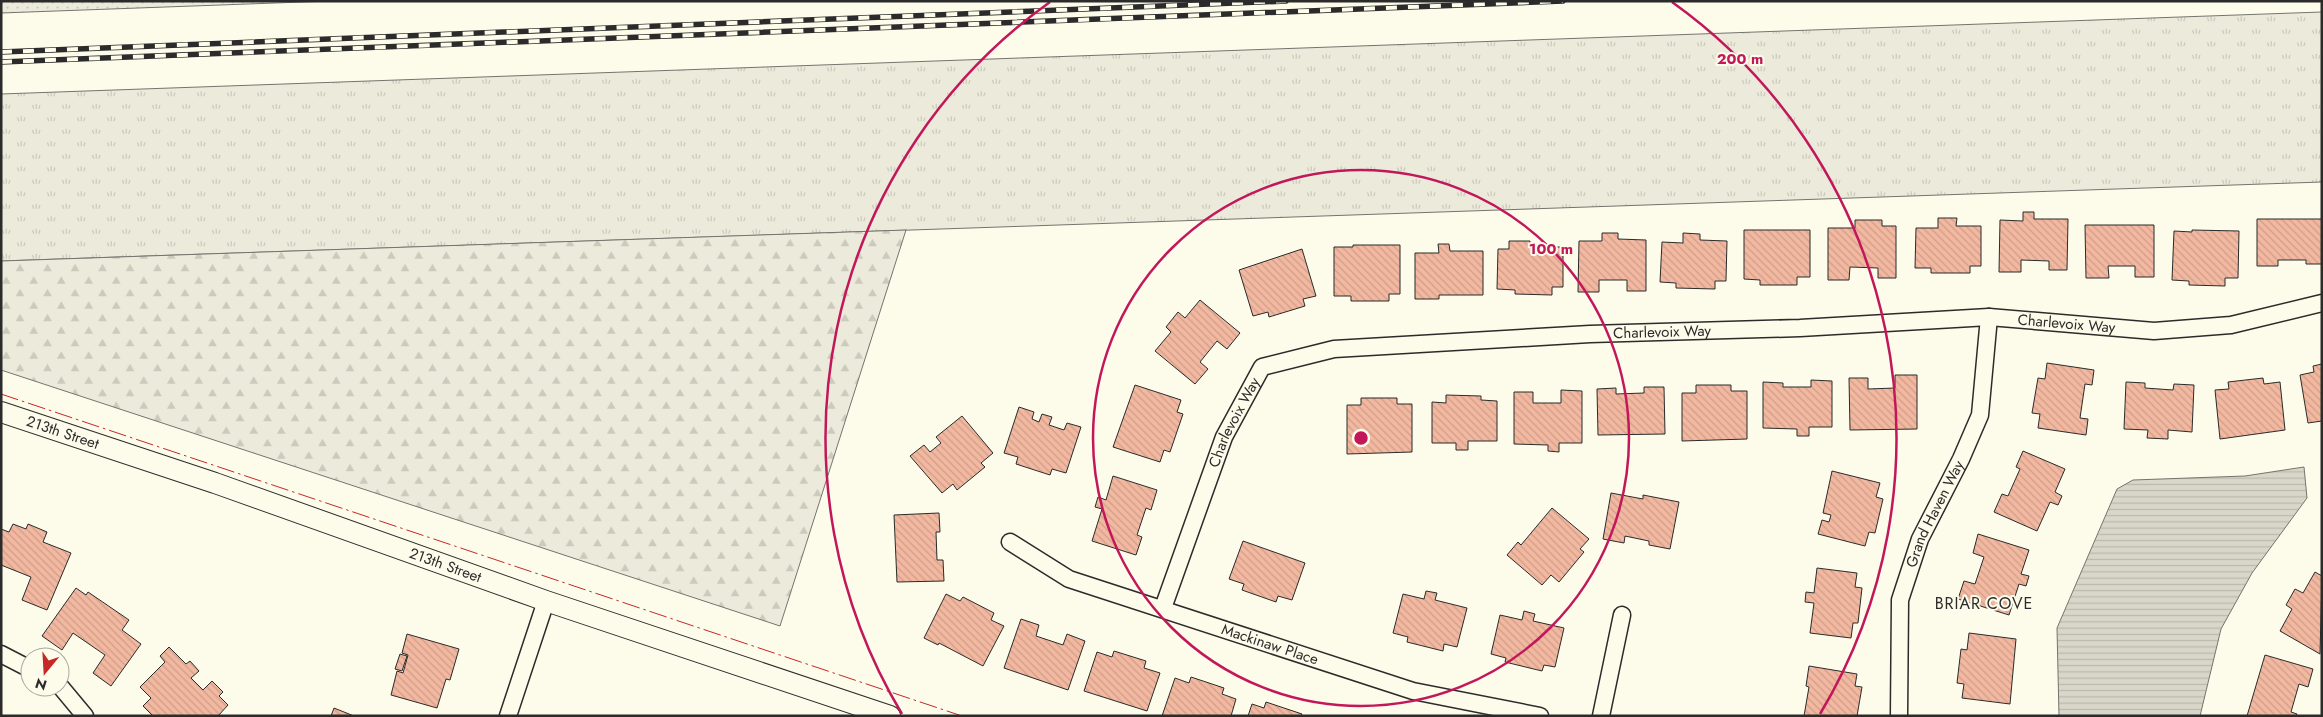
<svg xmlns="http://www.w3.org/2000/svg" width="2323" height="717" font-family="Jost,sans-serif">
  <defs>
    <pattern id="grass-tufts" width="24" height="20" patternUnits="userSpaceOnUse" patternTransform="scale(1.25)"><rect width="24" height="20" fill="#ecebdb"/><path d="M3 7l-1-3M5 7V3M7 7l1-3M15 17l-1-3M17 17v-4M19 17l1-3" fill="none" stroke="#cbcabc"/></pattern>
    <pattern id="forest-firs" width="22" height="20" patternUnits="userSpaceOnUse" patternTransform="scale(1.25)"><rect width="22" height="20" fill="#ecebdb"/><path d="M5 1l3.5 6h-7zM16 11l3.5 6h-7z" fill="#cbcabc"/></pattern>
    <pattern id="park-dots" width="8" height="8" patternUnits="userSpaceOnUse" patternTransform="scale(1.25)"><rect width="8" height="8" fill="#ecebdb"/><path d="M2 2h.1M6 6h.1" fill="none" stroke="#cbcabc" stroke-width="1.8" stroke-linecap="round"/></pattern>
    <pattern id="water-rules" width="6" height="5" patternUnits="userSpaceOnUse" patternTransform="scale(1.25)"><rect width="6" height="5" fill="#d8d7c9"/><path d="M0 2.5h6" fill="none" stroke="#bab9ad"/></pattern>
    <pattern id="building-back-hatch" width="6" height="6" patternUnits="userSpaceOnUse" patternTransform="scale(1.25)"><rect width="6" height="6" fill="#f2b8a0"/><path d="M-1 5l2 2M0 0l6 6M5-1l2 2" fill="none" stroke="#d09e8a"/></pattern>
  </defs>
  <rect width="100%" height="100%" fill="#fdfbea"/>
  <path fill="url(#grass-tufts)" stroke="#74746e" d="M2322 12V182L1 261V94Z"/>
  <path fill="url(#forest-firs)" stroke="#74746e" d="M906 230 780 626 1 370V261Z"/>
  <path fill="url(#park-dots)" stroke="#74746e" d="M1 1H330L1 13Z"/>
  <path fill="url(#water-rules)" stroke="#74746e" d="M2304 467 2307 498 2252 573 2221 629 2200 716H2059L2057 628 2117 489 2133 480 2245 476Z"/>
  <path fill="url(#building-back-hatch)" stroke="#2b2b2b" d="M2023 212H2034V219H2068L2067 270H2049V261L2021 260V272H1999L2000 220 2023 221Z
    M1938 218H1957L1956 226H1981V266H1970V273H1931V268H1915L1916 228H1938Z
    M2257 219H2322V264H2306V260H2278V266H2257Z
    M1855 220H1882V226H1896V278H1878V268L1850 267 1849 280H1828V228H1855Z
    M2085 225H2154V277H2135V266H2108L2109 278H2086Z
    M1744 230H1810V277H1797V285H1760V280L1744 279Z
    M2192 230 2239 231 2238 278H2225V286L2189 285V281L2172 280 2174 231 2192 232Z
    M1602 233H1618V239L1646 240V291H1627V280H1599V292H1578L1579 241H1602Z
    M1683 233 1700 234V240L1727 241 1726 281H1715V289L1676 288V283L1660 282 1662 242 1683 243Z
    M1509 241H1530V247H1563V287H1552V295L1515 294V290L1497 289 1498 249H1509Z
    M1438 244H1449L1450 251H1483V295H1439V299H1415V253H1439Z
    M1353 245H1400V294H1389V301H1351V296H1334V247H1353Z
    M1302 249 1316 296 1303 299 1305 306 1269 317 1268 312 1253 316 1239 270Z
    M1200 300 1240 333 1227 349 1217 341 1200 362 1208 369 1195 384 1155 351 1171 332 1166 327 1178 312 1185 318Z
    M2047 363 2094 370 2092 385 2085 384 2080 418 2088 419 2086 435 2038 428 2040 414 2032 413 2038 378 2045 379Z
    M2322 364V421L2308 423 2300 375 2314 372 2313 366Z
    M1895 375H1917V429L1850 430 1849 378H1868V389L1895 388Z
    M2263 378 2264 384 2280 382 2285 430 2220 439 2215 390 2229 389 2228 382Z
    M1811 380 1832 381V427H1809V436H1797V429L1763 428V382L1783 383V387H1811Z
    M2126 382 2145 383V388L2173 390 2174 384 2194 385 2192 432 2168 430V439L2147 438 2148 430 2124 429Z
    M1135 385 1181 400 1177 412 1183 414 1170 452 1164 450 1160 462 1113 447Z
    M1696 385H1731V391H1747V439L1682 441V393H1696Z
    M1644 387H1664L1665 434 1598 435 1597 389 1616 388V394L1644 393Z
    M1561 390 1582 391V443H1559V452L1548 451V445L1514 444V392H1533V403H1561Z
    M1446 395 1481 396V400L1497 401V441H1468V450H1456V443H1432V402L1446 403Z
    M1361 398H1397V404H1412V452L1347 454V405H1361Z
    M1019 407 1034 412 1032 419 1039 422 1042 414 1052 417 1049 425 1064 430 1067 423 1081 427 1066 473 1052 469 1050 475 1016 464 1018 457 1004 453Z
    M962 416 993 453 981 463 985 467 957 490 953 484 942 493 910 456 924 445 930 452 941 443 936 437Z
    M2023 451 2065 469 2055 492 2062 496 2058 505 2050 502 2037 531 1994 512 2002 494 2008 496 2020 469 2016 467Z
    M1832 471 1880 483 1876 497 1883 499 1875 533 1869 532 1865 546 1818 534 1822 520 1829 522 1831 515 1823 513Z
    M1113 476 1157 490 1151 510 1146 508 1137 535 1142 537 1136 555 1092 541 1102 509 1095 507 1098 497 1106 500Z
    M1611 493 1643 499V495L1679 502 1670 549 1649 545V541L1625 536 1624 543 1603 539Z
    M1552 508 1589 539 1580 549 1584 552 1559 582 1551 575 1542 585 1507 555 1518 542 1521 545Z
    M939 513 940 532H936L937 560H943L944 581 897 582 894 515Z
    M13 524 26 529 28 524 47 532 43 542 71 553 47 610 22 600 31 577 1 565V529L9 532Z
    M1978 534 2029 550 2021 574 2029 576 2026 586 2019 584 2009 615 1958 599 1964 581 1975 584 1984 557 1973 553Z
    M1243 541 1305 563 1292 600 1278 596 1276 602 1242 590 1244 584 1229 579Z
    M1817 568 1857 573 1855 587 1862 588 1858 623H1853L1851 638 1810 633 1814 603 1805 602 1806 592 1814 593Z
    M2315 572 2322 576 2320 654 2280 631 2292 609 2286 605 2295 589 2303 593Z
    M76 588 86 595 88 592 129 620 122 630 141 644 111 686 93 673 105 655 73 633 62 650 42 636Z
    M1426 591 1437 593 1435 600 1467 608 1457 647 1444 644 1443 651 1407 642 1408 637 1393 633 1403 594 1424 599Z
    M946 594 960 601 963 597 994 613 991 620 1004 626 983 666 939 643 938 645 924 638Z
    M1524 611 1535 614 1533 621 1564 628 1555 667 1544 665 1542 671 1505 662 1506 658 1491 654 1500 615 1522 620Z
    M1021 619 1039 625 1036 636 1063 645 1067 634 1085 641 1068 690 1004 668Z
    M1969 633 2016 639 2010 704 1962 698 1964 684 1957 683 1961 649 1967 650Z
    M407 634 459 649 450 680 446 679 437 708 391 695 397 671 403 673 408 655 402 653Z
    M169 647 186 664 190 661 199 671 191 678 203 690 212 681 223 692 219 696 228 705 218 716H153L143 706 151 698 140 687 165 662 160 656Z
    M1114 651 1146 661 1144 668 1160 673 1147 711 1084 691 1097 652 1112 657Z
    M400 654 407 656 402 671 395 669Z
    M2265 655 2313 669 2308 687 2299 684 2291 712 2297 714 2296 716H2247Z
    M1809 666 1857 674 1855 686 1862 687 1857 716H1804L1809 687 1806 686Z
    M1191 677 1224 688 1222 694 1236 699 1231 716H1162L1175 678 1189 683Z
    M1266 702 1302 714 1301 716H1248L1252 704 1264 708Z
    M334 708 354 716H331Z"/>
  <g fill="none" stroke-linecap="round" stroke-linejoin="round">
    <defs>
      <g id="minor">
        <path id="s1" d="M1010 542 1069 579 1413 691 1540 716"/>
        <path id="s2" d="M1163 608 1224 437 1262 367 1334 349 1590 334 1800 328 1989 317 2154 331 2231 325 2322 303"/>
        <path d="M1 654 30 669"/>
        <path d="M60 686 85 716"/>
        <path d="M508 716 546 601"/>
        <path d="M1601 716 1622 615"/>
        <path id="s3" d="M1899 716 1900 600 1920 539 1961 459 1980 415 1989 317"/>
      </g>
      <g id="tertiary">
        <path id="s4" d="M1 412 215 483 546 601 890 716"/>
      </g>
    </defs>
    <use href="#minor" stroke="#2b2b2b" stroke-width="19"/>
    <use href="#tertiary" stroke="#2b2b2b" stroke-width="22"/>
    <use href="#minor" stroke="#fdfbea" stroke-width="16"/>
    <use href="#tertiary" stroke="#fdfbea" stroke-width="20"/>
    <defs>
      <path id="rail" d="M1 52 1286 1
        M1 62 1563 1"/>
    </defs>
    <use href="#rail" stroke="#2b2b2b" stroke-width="5.5"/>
    <use href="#rail" stroke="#fdfbea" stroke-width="4" stroke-dasharray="11" stroke-linecap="butt"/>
    <path stroke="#c62828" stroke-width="1" stroke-dasharray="18 4 2.5 4" stroke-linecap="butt" d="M1 394 962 716"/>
  </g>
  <g fill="none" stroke="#c2185b" stroke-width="2.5">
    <circle cx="1361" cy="438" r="268"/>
    <path d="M902 714A536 536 0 0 1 1050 2M1672 2A536 536 0 0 1 1820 714"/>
  </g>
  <g text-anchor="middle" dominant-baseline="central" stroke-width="4" stroke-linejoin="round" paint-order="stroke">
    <g font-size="15" fill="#2b2b2b" stroke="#fdfbea">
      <text stroke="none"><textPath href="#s2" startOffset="1069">Charlevoix Way</textPath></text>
      <text stroke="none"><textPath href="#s2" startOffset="664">Charlevoix Way</textPath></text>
      <text stroke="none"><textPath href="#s2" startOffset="199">Charlevoix Way</textPath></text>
      <text stroke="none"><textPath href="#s4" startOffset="65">213th Street</textPath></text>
      <text stroke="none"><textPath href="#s3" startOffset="209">Grand Haven Way</textPath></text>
      <text stroke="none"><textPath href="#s4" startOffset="470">213th Street</textPath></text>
      <text stroke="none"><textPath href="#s1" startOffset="281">Mackinaw Place</textPath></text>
    </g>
    <g font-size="16" letter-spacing="1" fill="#2b2b2b" stroke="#fdfbea">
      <text x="1984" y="603">BRIAR COVE</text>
    </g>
  </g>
  <circle cx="1361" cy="438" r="8" fill="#c2185b" stroke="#fdfbea" stroke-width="2.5"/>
  <g font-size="15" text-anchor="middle" font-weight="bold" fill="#c2185b" stroke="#fdfbea" stroke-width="4" stroke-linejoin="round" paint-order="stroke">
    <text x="1740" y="64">200 m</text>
    <text x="1551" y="254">100 m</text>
  </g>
  <rect width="2323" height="717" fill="none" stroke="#2b2b2b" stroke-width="5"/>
  <g transform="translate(45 672) rotate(198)"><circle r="24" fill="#fdfbea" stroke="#a9a89e"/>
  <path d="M0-4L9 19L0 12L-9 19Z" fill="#c62828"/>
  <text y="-8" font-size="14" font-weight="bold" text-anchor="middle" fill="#2b2b2b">N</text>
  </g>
</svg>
